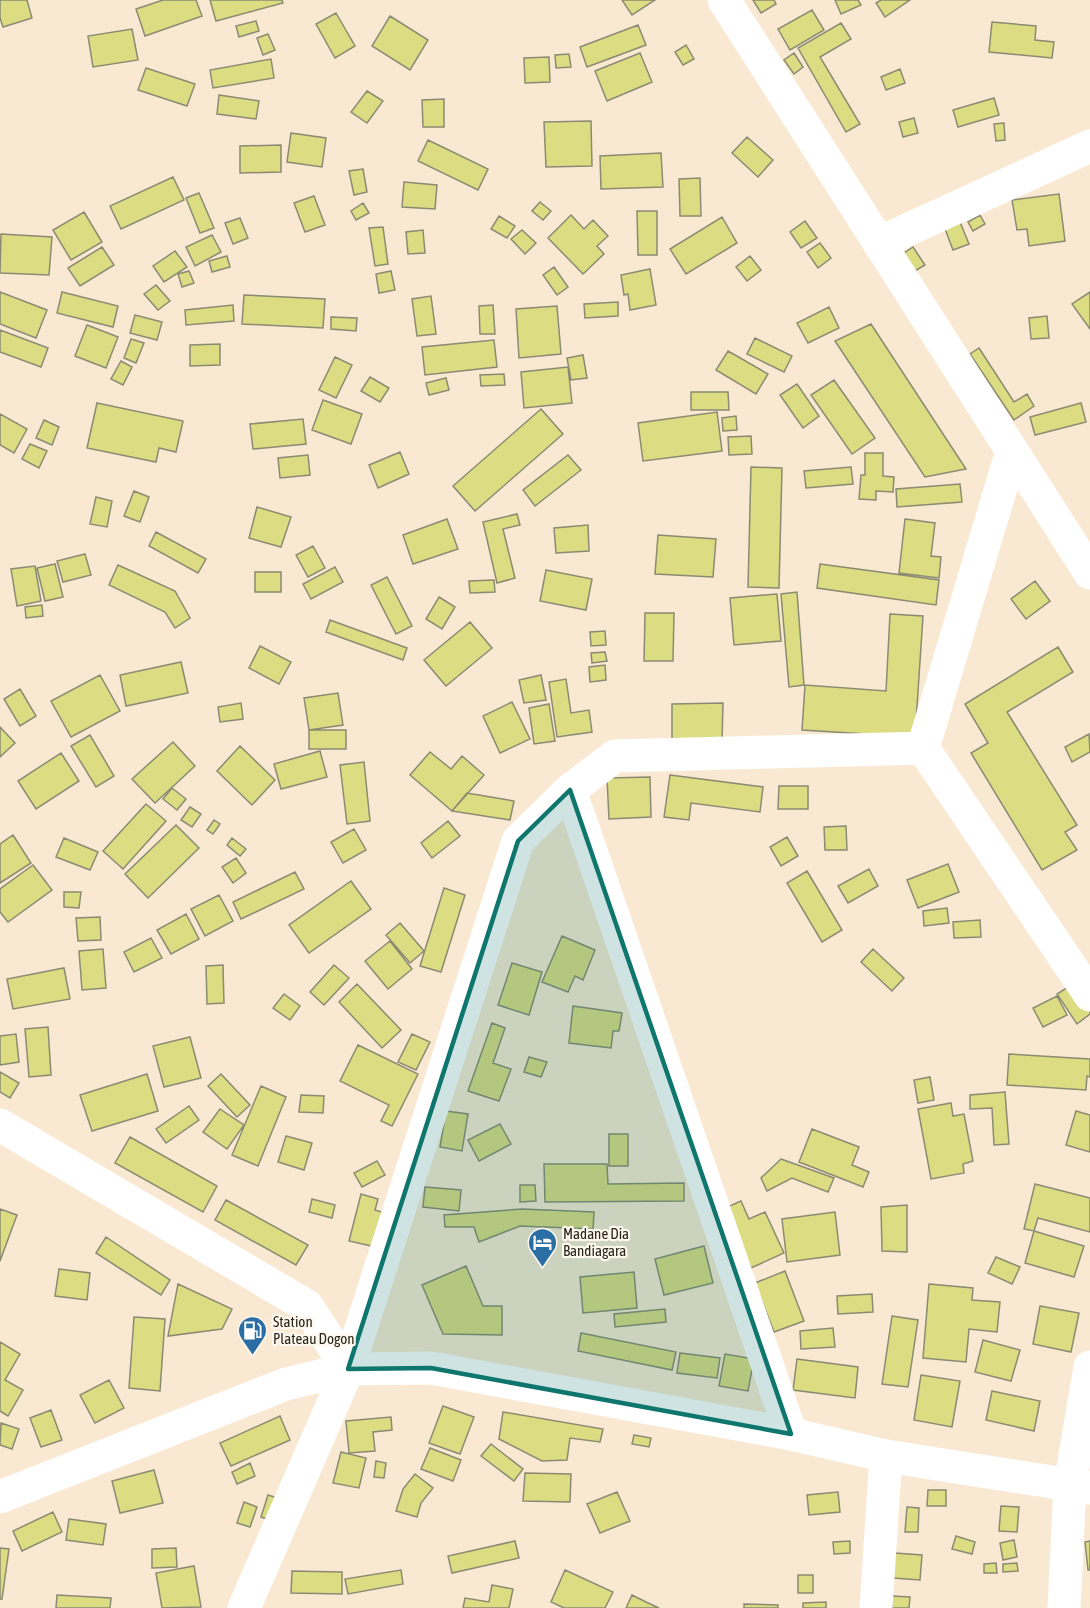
<svg xmlns="http://www.w3.org/2000/svg" width="1090" height="1608" font-family="'Asap Condensed',sans-serif">
  <rect width="100%" height="100%" fill="#fae9d2"/>
  <path fill="#dcdc82" stroke="#8b8b73" stroke-width="1.5" d="M0 0H27L32 18 3 27 0 18Z
    M163 0H196L202 16 145 36 136 9Z
    M210 0H282L283 3 216 21Z
    M622 0H655L632 15Z
    M753 0H774L776 4 761 13Z
    M835 0H858L861 5 841 14Z
    M881 0H910L885 17 876 3Z
    M812 10 824 30 790 50 778 29Z
    M336 13 355 46 335 58 316 24Z
    M390 16 428 40 410 70 372 46Z
    M256 21 259 31 239 37 236 26Z
    M992 22 1036 26 1035 40 1054 42 1052 58 989 52Z
    M841 23 851 39 820 57 860 124 846 132 798 48Z
    M638 25 646 45 587 67 580 47Z
    M132 29 138 60 93 67 88 36Z
    M268 34 275 50 263 55 257 38Z
    M686 45 694 59 683 65 675 52Z
    M640 53 652 82 607 101 595 71Z
    M794 53 803 67 794 74 784 60Z
    M569 54 571 67 556 68 555 55Z
    M549 57 550 82 525 83 524 58Z
    M271 59 274 78 213 88 210 70Z
    M146 68 195 84 187 106 138 90Z
    M900 69 905 83 886 90 881 77Z
    M367 91 383 101 367 123 351 112Z
    M219 95 259 101 256 119 217 114Z
    M994 98 999 115 958 127 953 110Z
    M444 99V127H423L422 100Z
    M914 118 918 133 903 137 899 122Z
    M591 121 592 166 546 167 544 122Z
    M1004 123 1005 140 996 141 994 124Z
    M291 133 326 138 322 167 287 162Z
    M747 137 773 160 758 177 732 153Z
    M428 140 488 169 478 190 418 161Z
    M281 145V172L240 173V146Z
    M661 153 663 187 601 189 600 156Z
    M363 169 367 192 354 195 349 171Z
    M173 177 184 200 121 229 110 206Z
    M700 178 701 216H680L679 179Z
    M404 182 437 185 435 209 402 207Z
    M199 193 214 228 200 233 186 198Z
    M1059 194 1065 241 1029 246 1027 229 1017 230 1012 200Z
    M314 196 325 225 305 232 294 203Z
    M540 202 551 211 543 220 532 211Z
    M363 203 369 213 356 220 351 211Z
    M637 211H657V255H638Z
    M84 212 102 242 71 260 53 230Z
    M571 215 584 229 593 220 608 236 597 246 604 254 583 274 548 238Z
    M980 215 985 224 973 231 968 222Z
    M499 216 515 226 507 238 491 229Z
    M722 217 737 243 686 274 670 249Z
    M240 218 248 238 233 244 225 223Z
    M805 221 817 238 801 248 790 232Z
    M960 222 969 244 953 250 945 229Z
    M383 227 388 264 375 266 369 228Z
    M423 230 425 253 408 254 406 232Z
    M522 230 536 243 525 254 511 239Z
    M1 234 52 237 49 275 0 273Z
    M212 235 221 252 195 266 186 247Z
    M820 243 831 258 818 268 807 252Z
    M102 247 114 265 80 286 68 268Z
    M913 247 925 265 915 271 904 253Z
    M175 251 187 267 164 282 153 266Z
    M227 256 230 267 212 272 209 261Z
    M750 256 761 270 747 281 736 267Z
    M554 267 568 287 557 295 543 275Z
    M650 269 656 305 630 310 628 294 624 295 621 275Z
    M189 271 194 283 182 287 178 274Z
    M391 271 395 290 379 293 376 274Z
    M156 285 170 301 158 310 144 294Z
    M0 292 47 310 36 338 0 324Z
    M62 292 118 306 113 327 57 313Z
    M1090 292V329L1072 304Z
    M244 295 325 299 323 328 242 324Z
    M431 296 436 334 417 336 412 299Z
    M618 302V316L585 318 584 304Z
    M233 305 234 321 186 325 185 310Z
    M493 305 495 334H480L479 306Z
    M557 306 561 354 519 358 516 309Z
    M829 307 839 328 808 343 797 323Z
    M135 315 162 322 157 340 130 333Z
    M1047 316 1049 338 1031 339 1029 318Z
    M331 317 357 318 356 331 331 329Z
    M871 324 966 469 925 477 835 341Z
    M87 325 118 337 106 368 75 356Z
    M0 330 48 348 41 367 0 352Z
    M755 338 792 356 784 372 747 354Z
    M131 339 144 343 136 363 124 358Z
    M494 340 497 367 425 375 422 347Z
    M220 344V365L190 366V345Z
    M979 348 1014 402 1027 394 1034 406 1014 420 970 354Z
    M728 351 768 374 756 394 716 370Z
    M583 355 587 378 571 380 567 358Z
    M335 357 352 365 336 398 319 390Z
    M121 361 132 367 123 385 111 379Z
    M568 367 572 403 524 408 521 372Z
    M504 374 505 385 481 386 480 375Z
    M370 377 389 388 380 402 361 391Z
    M446 378 449 390 429 395 426 383Z
    M834 380 875 438 852 454 811 395Z
    M797 384 819 416 803 428 780 395Z
    M691 392H728L729 410H691Z
    M323 400 362 414 351 444 312 430Z
    M97 403 183 421 176 452 159 448 156 462 87 448Z
    M1081 403 1086 422 1035 435 1030 417Z
    M541 409 563 434 475 511 453 486Z
    M717 412 722 451 643 461 638 423Z
    M0 414 27 429 14 453 0 445Z
    M736 416 737 430 723 431 722 418Z
    M303 419 306 444 253 449 250 424Z
    M44 420 59 427 52 445 36 438Z
    M751 436 752 454 729 455 728 437Z
    M30 444 47 451 39 468 22 459Z
    M400 452 409 474 378 488 369 465Z
    M865 453H883V476L894 477 893 492 876 491V500L859 499 861 475H865Z
    M308 455 310 475 280 478 278 458Z
    M568 455 581 470 535 506 523 490Z
    M751 467 782 468 779 588 748 587Z
    M851 467 853 484 806 488 804 471Z
    M960 484 962 502 897 507 896 489Z
    M134 491 149 497 140 522 124 516Z
    M96 497 112 501 107 527 90 524Z
    M257 507 291 517 281 547 249 538Z
    M517 514 520 525 503 529 515 578 497 583 483 522Z
    M447 519 458 549 413 564 403 535Z
    M905 519 935 523 931 556 941 557 939 578 899 573Z
    M588 525 589 551 556 553 554 528Z
    M156 532 206 559 198 573 149 546Z
    M658 535 716 539 713 577 655 574Z
    M313 546 325 568 308 577 296 555Z
    M85 554 91 575 63 582 57 561Z
    M55 564 63 597 45 601 37 568Z
    M820 564 939 580 936 605 817 588Z
    M118 565 175 591 190 618 175 628 165 612 109 585Z
    M35 566 41 601 17 606 11 569Z
    M335 567 343 582 311 599 303 584Z
    M546 570 592 579 586 610 540 601Z
    M255 572H281V592H255Z
    M387 577 412 626 396 634 371 585Z
    M494 580 495 592 470 593 469 581Z
    M1035 581 1050 601 1026 619 1011 599Z
    M797 592 804 685 789 687 781 594Z
    M777 594 781 641 734 645 730 598Z
    M439 597 455 607 442 629 426 619Z
    M42 605 43 616 26 618 25 607Z
    M645 613H674L673 661H644Z
    M890 614 923 616 915 737 802 730 805 685 886 691Z
    M330 620 407 648 403 660 326 632Z
    M470 622 492 648 446 686 424 660Z
    M605 631 606 645 591 646 590 632Z
    M260 646 291 662 279 684 249 668Z
    M1058 647 1073 672 1007 712 1077 825 1065 832 1077 850 1042 870 971 753 988 743 965 704Z
    M605 652 607 661 592 663 591 653Z
    M181 662 188 693 126 706 120 675Z
    M605 665 606 680 590 682 589 667Z
    M100 675 120 711 71 737 51 701Z
    M541 675 546 700 524 703 519 680Z
    M566 679 571 713 589 710 592 732 557 737 549 682Z
    M20 689 36 716 20 726 4 699Z
    M338 693 343 725 309 730 304 698Z
    M512 702 530 739 500 753 483 716Z
    M241 703 243 719 220 722 218 707Z
    M723 703 722 742H672V704Z
    M549 704 555 741 534 744 529 708Z
    M0 727 15 743 0 757Z
    M309 730H346V749H309Z
    M1089 734 1090 752 1072 762 1065 747Z
    M90 735 114 776 96 787 71 746Z
    M173 742 195 766 155 803 132 779Z
    M240 746 275 780 252 805 217 771Z
    M320 751 327 777 281 789 274 764Z
    M430 752 451 769 462 756 484 775 452 811 410 775Z
    M61 753 79 781 36 809 18 781Z
    M364 762 370 821 347 824 340 765Z
    M670 775 763 787 760 812 691 803 689 820 664 817Z
    M650 777 651 817 609 819 607 778Z
    M779 786H808V809H778Z
    M172 788 186 799 177 810 163 799Z
    M467 793 514 801 510 820 452 811Z
    M146 804 166 821 123 869 103 851Z
    M190 807 201 814 192 827 181 820Z
    M214 820 220 824 213 834 207 830Z
    M448 821 460 836 432 858 421 843Z
    M176 825 199 848 148 898 125 874Z
    M846 826 847 850H825L824 827Z
    M354 829 366 850 343 863 331 842Z
    M13 835 31 863 0 883V844Z
    M787 837 798 856 781 866 770 847Z
    M64 838 98 852 90 870 56 857Z
    M232 838 246 849 240 856 227 845Z
    M236 858 246 873 233 883 222 867Z
    M948 864 959 892 918 908 907 880Z
    M33 865 52 890 8 922 0 912V889Z
    M869 869 878 886 848 903 838 886Z
    M807 871 842 930 822 942 787 883Z
    M295 872 304 889 241 919 233 902Z
    M351 881 371 909 309 953 289 925Z
    M444 888 465 895 441 972 420 966Z
    M64 892H81L79 908 64 907Z
    M219 895 233 921 205 936 191 909Z
    M947 908 949 923 924 926 923 911Z
    M186 914 199 939 171 954 157 930Z
    M100 917 101 940 78 941 76 918Z
    M980 920 981 937 954 938 953 922Z
    M400 923 424 951 410 963 386 935Z
    M562 936 595 950 583 980 575 976 568 992 542 982Z
    M151 938 162 958 134 972 124 952Z
    M390 941 412 969 388 989 365 961Z
    M103 949 106 988 82 990 79 951Z
    M873 949 904 978 892 991 861 962Z
    M512 963 542 972 529 1015 498 1005Z
    M223 965 224 1003 207 1004 206 966Z
    M334 965 349 978 324 1005 310 992Z
    M64 968 70 999 13 1009 7 979Z
    M357 984 401 1030 382 1048 339 1002Z
    M1073 984 1090 1008V1014L1077 1024 1057 994Z
    M284 994 300 1006 290 1020 273 1008Z
    M1057 996 1067 1015 1043 1027 1033 1008Z
    M573 1006 622 1013 619 1031H613L611 1048 569 1043Z
    M492 1023 505 1028 493 1063 511 1069 499 1101 468 1091Z
    M48 1027 51 1075 29 1077 25 1029Z
    M16 1034 19 1062 0 1065V1036Z
    M412 1034 430 1042 416 1070 398 1062Z
    M190 1037 201 1078 164 1087 153 1046Z
    M358 1045 418 1074 392 1126 381 1121 389 1105 340 1081Z
    M1009 1054 1090 1059V1077L1087 1076 1086 1090 1007 1085Z
    M529 1057 547 1062 541 1077 524 1072Z
    M0 1072 19 1083 10 1098 0 1092Z
    M147 1074 158 1111 92 1131 80 1095Z
    M221 1074 250 1105 237 1117 208 1086Z
    M930 1077 934 1100 918 1103 914 1080Z
    M261 1086 286 1097 258 1166 232 1155Z
    M1005 1092 1009 1144 994 1145 992 1108 970 1109V1095Z
    M301 1095 324 1096 323 1113 299 1112Z
    M951 1103 953 1116 964 1114 973 1161 963 1164 964 1173 931 1179 918 1109Z
    M189 1106 199 1120 166 1143 156 1129Z
    M220 1109 244 1125 227 1149 203 1132Z
    M446 1111 468 1114 462 1151 440 1147Z
    M1076 1111 1090 1115V1152L1066 1145Z
    M500 1124 511 1144 479 1161 468 1140Z
    M812 1129 859 1147 852 1165 869 1172 863 1187 799 1162Z
    M609 1134H628V1166H609Z
    M286 1136 312 1143 304 1170 278 1162Z
    M130 1137 217 1186 203 1212 115 1163Z
    M781 1159 834 1178 828 1192 792 1178 767 1191 761 1178Z
    M377 1161 385 1175 362 1187 354 1173Z
    M544 1164H607L608 1184 684 1183V1201L545 1202Z
    M1035 1184 1090 1198V1232L1038 1218 1034 1231 1024 1229Z
    M520 1185H535L536 1201 520 1202Z
    M425 1187 461 1190 459 1211 423 1207Z
    M361 1194 378 1199 375 1210 385 1213 376 1247 349 1241Z
    M312 1199 335 1205 332 1218 309 1212Z
    M226 1200 308 1245 296 1265 215 1220Z
    M741 1201 749 1219 765 1212 784 1253 751 1268 723 1209Z
    M907 1205V1252L882 1251 881 1207Z
    M0 1209 17 1215 0 1261Z
    M522 1209 594 1212 593 1229 520 1226 479 1242 474 1227H445L444 1215Z
    M835 1212 840 1255 787 1262 782 1219Z
    M1034 1231 1084 1246 1074 1277 1025 1263Z
    M106 1237 170 1280 161 1295 96 1253Z
    M704 1246 713 1283 664 1295 655 1259Z
    M996 1257 1020 1267 1012 1284 988 1273Z
    M466 1266 483 1306H502V1335L443 1334 422 1285Z
    M59 1269 90 1273 87 1300 55 1296Z
    M785 1271 804 1321 774 1332 755 1283Z
    M634 1272 637 1308 583 1313 580 1277Z
    M178 1284 232 1309 222 1329 168 1336Z
    M929 1284 973 1288 972 1300 1000 1302 997 1332 969 1329 966 1362 923 1358Z
    M872 1294 873 1312 838 1314 837 1296Z
    M1040 1306 1079 1313 1071 1352 1033 1344Z
    M665 1309 666 1322 615 1327 614 1314Z
    M892 1316 918 1320 908 1387 882 1384Z
    M134 1317 165 1319 160 1391 129 1388Z
    M833 1328 835 1347 801 1349 800 1331Z
    M581 1333 676 1352 672 1370 578 1351Z
    M983 1340 1020 1350 1011 1381 975 1372Z
    M0 1342 20 1354 5 1380 23 1390 8 1416 0 1411Z
    M680 1353 720 1358 717 1378 677 1373Z
    M725 1354 754 1359 748 1391 719 1386Z
    M797 1359 858 1367 855 1398 793 1390Z
    M921 1375 960 1381 952 1427 914 1420Z
    M109 1380 124 1408 95 1423 80 1395Z
    M992 1391 1040 1401 1034 1431 986 1420Z
    M443 1406 474 1417 460 1454 429 1443Z
    M51 1410 62 1440 41 1447 30 1418Z
    M503 1412 603 1429 600 1442 570 1438 567 1460 542 1461 499 1439Z
    M280 1416 290 1440 231 1466 220 1443Z
    M391 1417 392 1430 373 1432 375 1451 349 1453 346 1421Z
    M1 1423 19 1429 12 1449 0 1445Z
    M634 1435 651 1438 649 1447 632 1444Z
    M491 1444 523 1469 514 1481 481 1456Z
    M430 1448 461 1460 453 1481 421 1469Z
    M341 1452 366 1458 359 1488 333 1483Z
    M376 1461 386 1463 384 1478 374 1477Z
    M250 1463 255 1476 237 1484 232 1472Z
    M154 1470 163 1503 120 1513 112 1481Z
    M525 1473 571 1474 570 1502 523 1501Z
    M415 1474 433 1488 421 1503 417 1517 396 1511 403 1489Z
    M928 1490H946V1506H927Z
    M617 1492 630 1521 600 1533 587 1504Z
    M838 1492 840 1512 809 1515 807 1495Z
    M268 1495 284 1500 277 1522 261 1517Z
    M244 1502 257 1507 250 1527 237 1523Z
    M1001 1506 1019 1507 1017 1532 999 1531Z
    M907 1507 919 1508 918 1532H905Z
    M53 1512 62 1532 22 1551 13 1531Z
    M69 1519 106 1524 103 1545 66 1540Z
    M956 1536 975 1542 972 1554 952 1549Z
    M1014 1540 1017 1557 1003 1560 1000 1543Z
    M515 1541 519 1558 452 1573 448 1556Z
    M850 1541V1553L834 1554 833 1542Z
    M1090 1541V1570H1088L1085 1542Z
    M0 1548 9 1549 2 1599H0Z
    M176 1548 177 1567 152 1568V1549Z
    M895 1553 922 1555 920 1580 893 1578Z
    M996 1563 997 1573H984V1564Z
    M1017 1563 1018 1571 1003 1572V1564Z
    M194 1566 201 1607 162 1608 156 1573Z
    M401 1570 403 1584 348 1594 345 1579Z
    M565 1570 613 1592 605 1608H564L551 1602Z
    M292 1571 342 1572V1594L291 1593Z
    M798 1575H813V1593H798Z
    M492 1585 513 1589 509 1608H463L465 1598 489 1602Z
    M57 1595 111 1598 110 1608H56Z
    M632 1595 646 1602 659 1608H626Z
    M892 1596 910 1597 909 1608H892Z
    M826 1602V1608H803V1603Z
    M744 1604 778 1605V1608H744Z"/>
  <g fill="none" stroke-linecap="round" stroke-linejoin="round">
    <path stroke="#fff" stroke-width="33" d="M724 0 1090 573
      M879 243 1090 146
      M1012 451 923 748 1090 995
      M570 790 791 1434
      M0 1125 307 1306 348 1369
      M244 1608 348 1369 518 841 570 790 615 756 923 748
      M876 1608 886 1456
      M1064 1608 1070 1485 1090 1367"/>
    <path stroke="#fff" stroke-width="33" d="M0 1497 286 1384 348 1369 431 1368 791 1434 886 1456 1090 1488"/>
  </g>
  <path fill="#0f766e" fill-opacity="0.2" stroke="#0f766e" stroke-width="4.5" stroke-linejoin="round" d="M570 790 791 1434 431 1368 348 1369 518 841Z"/>
  <defs>
    <symbol id="hotel-pin" viewBox="-11 -11 22 30"><path d="M0 17L-7.5 6A9.5 9.5 0 1 1 7.5 6Z" fill="#2a6ea3" stroke="#fff8ef"/><path d="M-6-4.5h1.5V1H6V5H4.5V3h-9V5H-6ZM-4 0a1.8 1.8 0 1 1 3.6 0ZM.5 0V-2.5h3Q6-2.5 6 0Z" fill="#fff"/></symbol>
    <symbol id="fuel-pin" viewBox="-11 -11 22 30"><path d="M0 17L-7.5 6A9.5 9.5 0 1 1 7.5 6Z" fill="#2a6ea3" stroke="#fff8ef"/><path d="M-5.5-6h7V0h2V4h1.3V-2.5L3-4.5l.8-.8L6-3V5H2.5V1h-1V6h-7ZM-4.2-4.7v3.2H.2V-4.7Z" fill="#fff"/></symbol>
  </defs>
  <g fill-rule="evenodd">
    <use href="#hotel-pin" x="526" y="1226" width="33" height="45"/>
    <use href="#fuel-pin" x="236" y="1314" width="33" height="45"/>
  </g>
  <g text-anchor="middle" dominant-baseline="central" stroke-width="4.5" stroke-linejoin="round" paint-order="stroke">
    <g font-size="15" fill="#2a241c" stroke="#fff8ef" text-anchor="start">
      <text x="563" y="1233">Madane Dia<tspan x="563" dy="17">Bandiagara</tspan></text>
      <text x="273" y="1321">Station<tspan x="273" dy="17">Plateau Dogon</tspan></text>
    </g>
  </g>
</svg>
